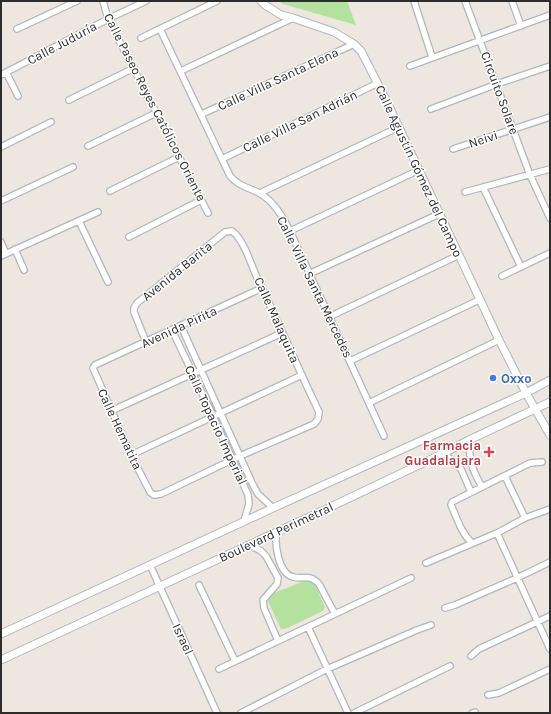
<svg xmlns="http://www.w3.org/2000/svg" width="551" height="714" font-family="Karla,sans-serif">
  <rect width="100%" height="100%" fill="#ede7df"/>
  <path fill="#b4e29e" d="M279 1H347L356 25 283 4Z
    M310 579 313 581 325 607 323 611 285 629H281L268 601 270 597 274 593Z"/>
  <g fill="none" stroke-linecap="round" stroke-linejoin="round">
    <defs>
      <path id="minor" d="M103 1 108 19 208 213
        M414 1 432 57
        M465 1 530 175 550 218
        M512 1 521 26
        M17 29 77 1
        M160 29 230 176C238 186 248 187 259 193 274 201 282 216 290 231L384 436
        M141 38 217 1
        M410 66 550 15
        M181 71 293 18
        M6 72 18 96
        M1 75 108 19 146 1
        M69 100 134 68
        M431 109 497 84 550 66
        M202 114 354 44
        M88 146 156 113
        M1 147 51 122
        M453 149 550 117
        M222 159 378 83
        M483 187 521 267
        M110 191 179 157
        M465 192 550 169
        M260 193 399 127
        M1 201 73 167
        M79 221 108 282
        M290 231 419 170
        M129 237 201 200
        M1 242 6 254
        M15 249 24 270
        M1 256 98 212
        M309 274 439 214
        M502 276 550 253
        M329 317 459 255
        M181 326 252 483 258 494 273 508
        M172 330 213 416 248 495 249 504 244 521
        M146 342 134 312V308L137 303 225 232 232 231C243 239 250 261 255 273 277 319 297 366 319 412L318 419 314 424 240 456 161 494 154 495 150 492 131 455 93 368 95 365 262 288
        M350 361 479 300
        M369 403 499 340
        M111 411 282 333
        M469 440C469 459 472 470 482 487
        M444 453 461 469 471 492
        M131 455 302 375
        M505 476 525 518
        M276 532C275 545 278 573 293 577 304 580 309 573 319 584L335 614
        M497 533 550 649
        M472 543C461 533 457 518 451 505L452 502 530 463 542 462
        M250 545 261 551 266 556 278 578 277 584 263 600 264 608 278 641
        M426 563 497 533 525 518 550 509
        M150 565 217 713
        M199 585 235 661
        M445 608 455 605 517 578 550 562
        M308 627 348 713
        M471 656 479 649 550 616
        M219 669 411 578
        M488 695 499 693 550 669
        M241 713 327 669 417 630 431 625
        M354 713 450 666
        M472 713 475 712"/>
      <path id="tertiary" d="M261 1 265 5 281 15 293 18 334 32 354 44 361 51 387 102 499 340 526 393 550 435
        M1 634 273 508 526 393 550 380
        M1 660 322 511 444 453 469 440 550 402"/>
    </defs>
    <use href="#minor" stroke="#b2b5bf" stroke-width="8"/>
    <use href="#tertiary" stroke="#b2b5bf" stroke-width="9"/>
    <use href="#minor" stroke="#fff" stroke-width="5.5"/>
    <use href="#tertiary" stroke="#fff" stroke-width="7"/>
  </g>
  <circle fill="#3f7fe0" stroke="#fff" stroke-width="1.5" cx="493" cy="378" r="4"/>
  <path fill="#e0444e" stroke="#fff" stroke-width="1.5" d="M487 446h4v4h4v4h-4v4h-4v-4h-4v-4h4z"/>
  <g text-anchor="middle" dominant-baseline="central" stroke-width="3" stroke-linejoin="round" paint-order="stroke">
    <g font-size="13" fill="#2c2c2c" stroke="#fff">
      <text transform="translate(62 43) rotate(-28)">Calle Juduría</text>
      <text transform="translate(278 79) rotate(-25)">Calle Villa Santa Elena</text>
      <text transform="translate(500 93) rotate(70)">Circuito Solare</text>
      <text transform="translate(155 107) rotate(63)">Calle Paseo Reyes Católicos Oriente</text>
      <text transform="translate(300 121) rotate(-26)">Calle Villa San Adrián</text>
      <text transform="translate(483 139) rotate(-18)">Neivi</text>
      <text transform="translate(419 171) rotate(65)">Calle Agustín Gómez del Campo</text>
      <text transform="translate(177 271) rotate(-39)">Avenida Barita</text>
      <text transform="translate(315 287) rotate(64)">Calle Villa Santa Mercedes</text>
      <text transform="translate(277 320) rotate(66)">Calle Malaquita</text>
      <text transform="translate(179 327) rotate(-25)">Avenida Pirita</text>
      <text transform="translate(216 425) rotate(65)">Calle Topacio Imperial</text>
      <text transform="translate(120 429) rotate(65)">Calle Hematita</text>
      <text transform="translate(276 532) rotate(-25)">Boulevard Perimetral</text>
      <text transform="translate(183 639) rotate(65)">Israel</text>
    </g>
    <g font-size="13" font-weight="bold" fill="#366cbe" stroke="#fff" text-anchor="start">
      <text x="501" y="378">Oxxo</text>
    </g>
    <g font-size="13" font-weight="bold" fill="#be3a42" stroke="#fff" text-anchor="end">
      <text x="481" y="445">Farmacia<tspan x="481" dy="15">Guadalajara</tspan></text>
    </g>
  </g>
  <rect width="551" height="714" fill="none" stroke="#2c2c2c" stroke-width="4"/>
</svg>
